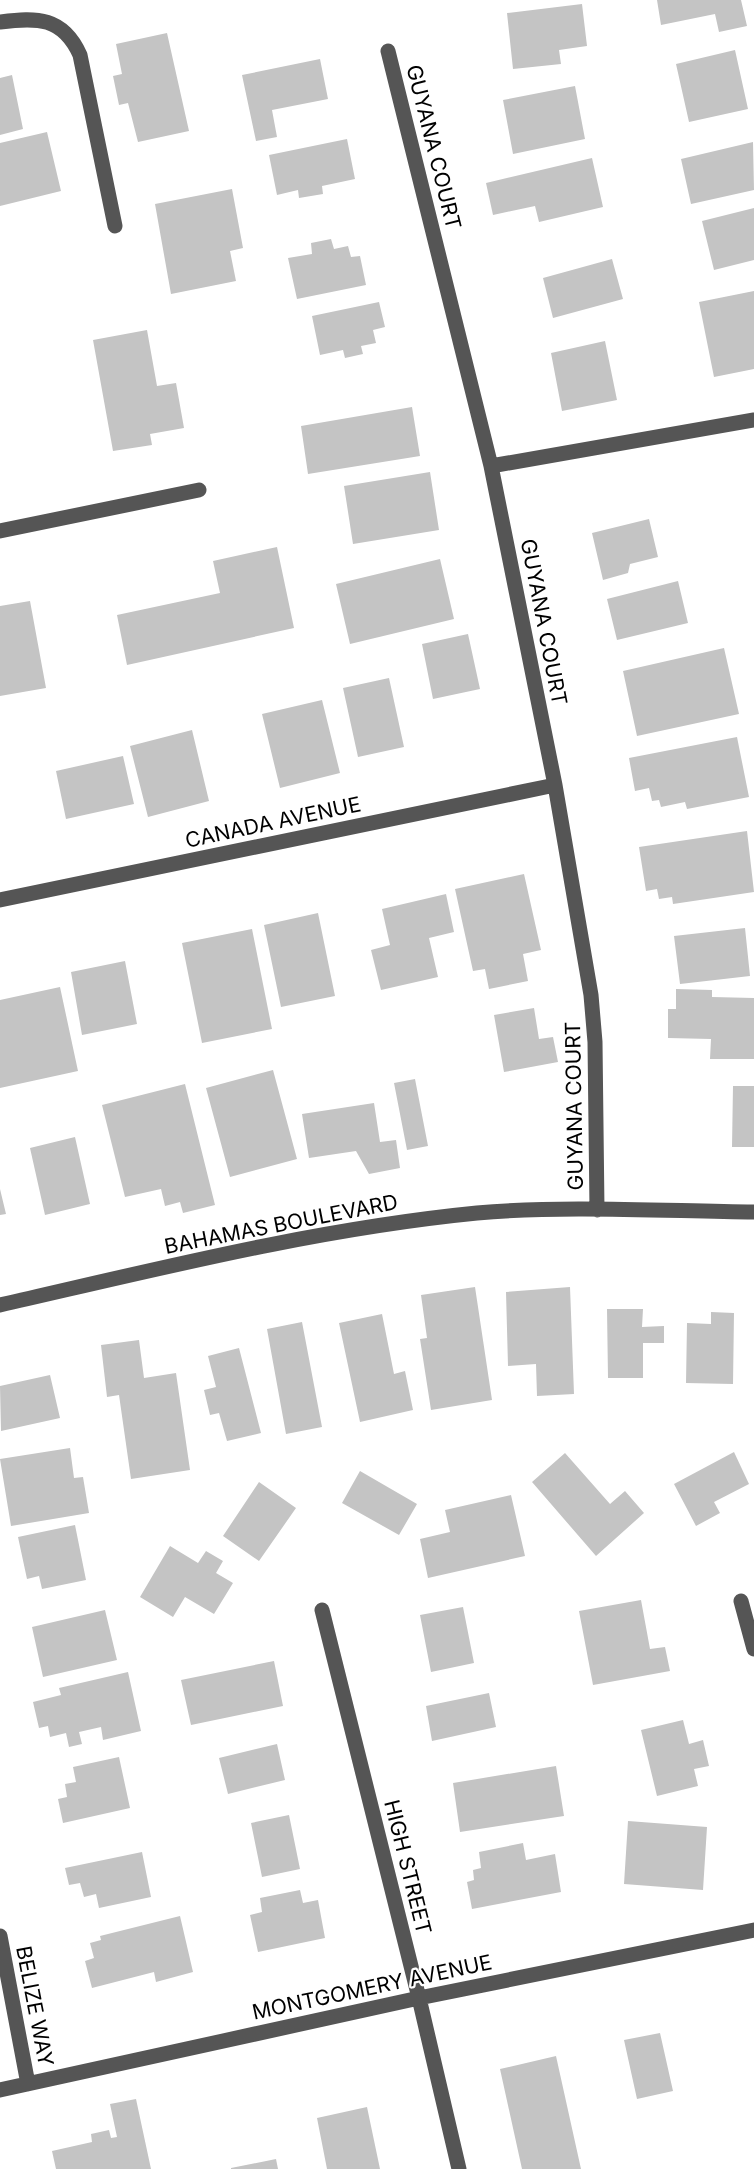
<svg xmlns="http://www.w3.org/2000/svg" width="754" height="2169" font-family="Inter,sans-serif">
  <rect width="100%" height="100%" fill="#fff"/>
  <path fill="#c4c4c4" d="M657 0H741L747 26 719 32 715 14 661 25Z
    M582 4 587 46 559 50 561 64 513 69 507 13Z
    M167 33 189 131 138 142 128 103 119 105 113 76 122 74 116 44Z
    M735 50 748 109 689 122 676 64Z
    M320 59 328 99 272 110 277 137 256 141 242 75Z
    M12 75 23 129 0 135V78Z
    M575 86 585 139 513 154 503 100Z
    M47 132 61 191 0 206V143Z
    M347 139 355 179 322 186 323 194 299 198 298 190 277 195 269 155Z
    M753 142 754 190 691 204 681 159Z
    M592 158 603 207 539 222 535 206 493 215 486 183Z
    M232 189 243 248 230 251 236 281 171 294 155 204Z
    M754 208V260L714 270 702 221Z
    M331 239 334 249 348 246 351 257 360 256 366 285 297 299 288 258 312 254 311 243Z
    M612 259 623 299 553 318 543 278Z
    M754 291V369L714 377 699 302Z
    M379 302 385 327 373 330 376 343 361 346 363 354 345 358 343 350 320 355 312 316Z
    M147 330 157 386 176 383 184 428 150 434 152 445 113 451 93 340Z
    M605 341 617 400 562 411 551 353Z
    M412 407 420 456 308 474 301 426Z
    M430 472 439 530 353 544 344 486Z
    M649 519 658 557 630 564 628 573 603 580 592 533Z
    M277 547 294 628 127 665 117 615 220 593 213 561Z
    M440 559 454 619 350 644 336 584Z
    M678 581 688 623 617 640 607 599Z
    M30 601 46 688 0 696V606Z
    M468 634 480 689 433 699 422 644Z
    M724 648 739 714 637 736 623 671Z
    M389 678 404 747 358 757 343 688Z
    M322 700 340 773 280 788 262 714Z
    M192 730 209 801 148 817 130 746Z
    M737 737 749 797 687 809 685 802 661 807 659 800 652 801 649 788 635 791 629 758Z
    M123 756 134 804 66 819 56 771Z
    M747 831 754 892 673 904 672 897 659 899 657 889 646 891 639 847Z
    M524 874 541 950 523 954 528 981 489 989 485 969 473 971 455 889Z
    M446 894 454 932 429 938 438 977 381 990 371 950 390 945 382 909Z
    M318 913 335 996 281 1007 264 925Z
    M745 928 750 976 680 984 674 936Z
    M252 929 272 1029 202 1043 182 943Z
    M125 961 137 1024 82 1035 71 972Z
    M60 987 78 1071 0 1088V1000Z
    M676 989 712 990V997L754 998V1059H710L711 1039 668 1038V1009H676Z
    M534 1008 539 1039 553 1037 558 1062 504 1072 494 1015Z
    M273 1070 297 1159 230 1177 206 1088Z
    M415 1079 428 1146 407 1150 394 1083Z
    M185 1084 215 1205 183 1213 180 1202 165 1206 161 1189 125 1197 102 1105Z
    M733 1086H754V1147H732Z
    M374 1103 380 1142 396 1140 400 1168 369 1174 356 1151 309 1158 302 1114Z
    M75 1137 90 1204 45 1215 30 1148Z
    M0 1189 6 1214 0 1215Z
    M475 1287 492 1400 431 1410 420 1339 427 1338 421 1295Z
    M570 1287 574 1394 537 1396 536 1364 508 1366 506 1292Z
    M607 1309H643L642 1327 664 1326V1343H643V1378H608Z
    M711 1312 734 1313 733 1384 686 1383 687 1323 711 1324Z
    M382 1314 394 1374 405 1371 413 1410 360 1422 339 1323Z
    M302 1322 322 1427 286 1434 267 1329Z
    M139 1340 144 1378 176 1373 190 1470 131 1479 119 1395 107 1397 101 1345Z
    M239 1348 261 1433 227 1441 219 1413 210 1415 204 1390 216 1387 208 1356Z
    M50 1375 60 1418 1 1431 0 1386Z
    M70 1448 74 1478 83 1477 89 1513 11 1526 0 1459Z
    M734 1452 749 1484 714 1502 720 1513 696 1526 674 1484Z
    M565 1453 610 1504 625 1491 644 1513 596 1556 532 1482Z
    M360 1471 417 1504 399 1535 342 1503Z
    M259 1482 296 1508 259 1561 223 1536Z
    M511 1495 525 1556 428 1578 420 1539 450 1532 445 1510Z
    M75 1525 86 1580 42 1589 39 1576 27 1579 18 1537Z
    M170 1546 198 1563 206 1551 223 1561 216 1573 233 1583 214 1614 185 1597 173 1617 140 1597Z
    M641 1600 650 1649 665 1647 670 1671 593 1685 579 1611Z
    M463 1607 474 1663 431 1672 420 1615Z
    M105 1610 117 1660 43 1677 32 1627Z
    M274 1661 283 1706 191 1725 181 1680Z
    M128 1672 141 1731 103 1740 101 1727 79 1732 82 1744 69 1747 66 1733 50 1737 48 1726 39 1728 33 1702 61 1695 59 1688Z
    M489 1693 496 1727 432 1741 426 1706Z
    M683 1720 689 1744 703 1740 709 1766 694 1769 698 1786 657 1796 641 1730Z
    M277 1744 285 1780 228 1794 219 1758Z
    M119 1757 130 1808 63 1823 58 1799 67 1797 65 1784 76 1782 73 1767Z
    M556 1766 564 1816 460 1832 453 1783Z
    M289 1815 300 1869 262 1877 251 1823Z
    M628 1821 707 1827 703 1890 624 1884Z
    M523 1843 526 1860 555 1854 561 1892 472 1909 467 1882 474 1880 473 1870 481 1868 479 1852Z
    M142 1852 151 1897 99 1908 96 1894 84 1897 80 1883 69 1885 65 1868Z
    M300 1890 303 1903 318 1900 325 1938 258 1952 250 1915 262 1912 260 1898Z
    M180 1916 193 1972 156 1982 154 1972 92 1988 85 1961 94 1958 90 1943 101 1940 100 1936Z
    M660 2033 673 2091 637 2099 624 2040Z
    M556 2056 581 2169H522L500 2069Z
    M136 2099 151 2169H56L52 2151 92 2142 91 2134 109 2130 111 2138 117 2137 110 2104Z
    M367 2107 380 2169H327L317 2118Z
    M276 2159 278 2169H231V2168Z"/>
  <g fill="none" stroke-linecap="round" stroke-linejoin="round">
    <path stroke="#555" stroke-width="15" d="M0 22C37 17 63 17 80 55L115 226
      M388 51 491 466 555 785 591 995 595 1042 597 1210
      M491 466 754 420
      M0 531 199 490
      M0 900 555 785
      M0 1305C158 1269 315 1229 477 1213 568 1205 662 1211 754 1212
      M741 1601 754 1649
      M322 1610 419 1998 459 2169
      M0 1936 28 2084
      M0 2090 419 1998 754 1930"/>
  </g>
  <g text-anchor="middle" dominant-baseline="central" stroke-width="4.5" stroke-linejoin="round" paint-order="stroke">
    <g font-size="21" fill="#000" stroke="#fff">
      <text transform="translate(434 147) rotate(76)">GUYANA COURT</text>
      <text transform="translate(544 622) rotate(79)">GUYANA COURT</text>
      <text transform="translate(273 822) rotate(-12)">CANADA AVENUE</text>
      <text transform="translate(574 1106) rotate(-91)">GUYANA COURT</text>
      <text transform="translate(281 1224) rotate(-11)">BAHAMAS BOULEVARD</text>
      <text transform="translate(408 1867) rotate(76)">HIGH STREET</text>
      <text transform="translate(372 1987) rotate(-12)">MONTGOMERY AVENUE</text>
      <text transform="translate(35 2006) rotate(79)">BELIZE WAY</text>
    </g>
  </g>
</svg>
